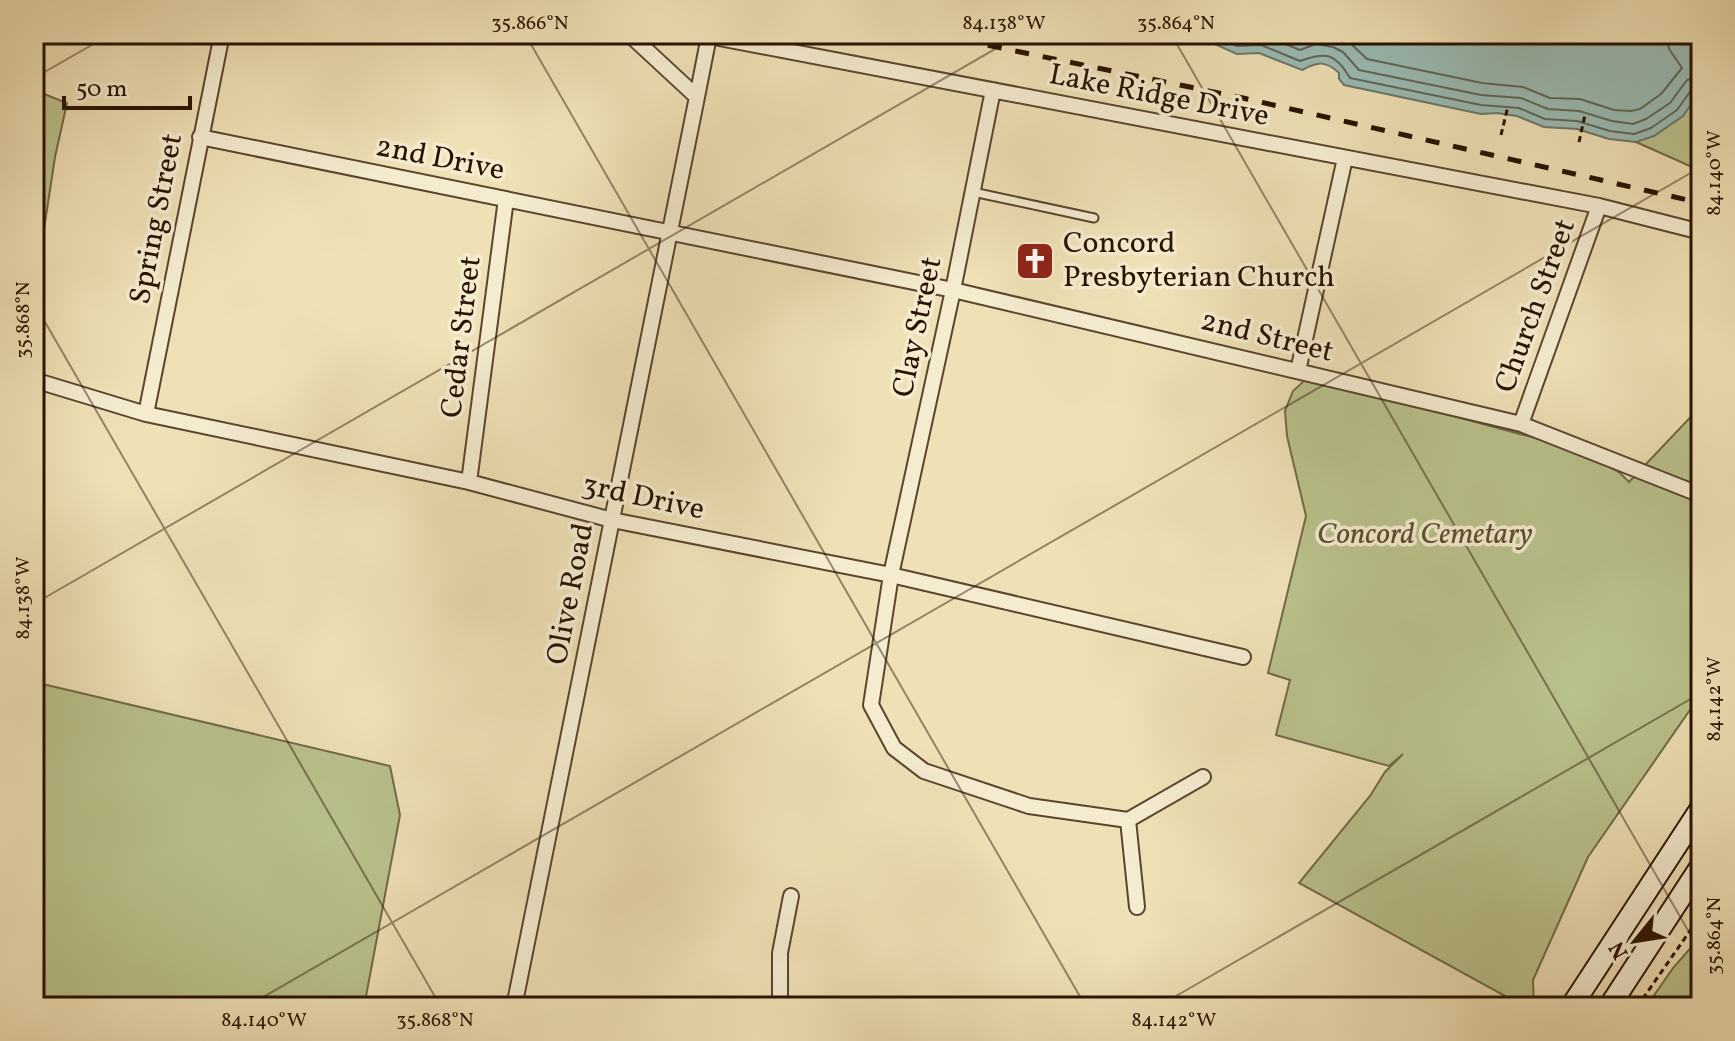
<svg xmlns="http://www.w3.org/2000/svg" width="1735" height="1041" font-family="Vollkorn,serif">
  <rect width="100%" height="100%" fill="#efe1b6"/>
  <filter id="stains"><feTurbulence type="fractalNoise" baseFrequency=".0025" numOctaves="4"/><feColorMatrix values="0 0 0 0 .2 0 0 0 0 .09 0 0 0 0 .02 0 0 0 .5 -.17"/></filter>
  <radialGradient id="worn" r=".72"><stop offset=".6" stop-color="#630" stop-opacity="0"/><stop offset="1" stop-color="#630" stop-opacity=".3"/></radialGradient>
  <path fill="#bac28d" stroke="#716a46" stroke-width="2" d="M34 90 67 103 55 157 34 295Z
    M1701 90V171L1636 142C1667 131 1682 117 1701 90Z
    M1306 379 1361 391 1583 451 1620 473 1629 482 1701 406V694L1588 857 1533 980 1534 1007H1525L1299 883 1370 796 1385 772 1403 754 1389 766 1276 735 1290 680 1268 673 1306 516 1287 436 1285 411 1293 391Z
    M34 682 390 766 400 815 364 1007H65L34 994Z
    M1701 936V1007H1646L1673 968Z"/>
  <path fill="#9abcb4" stroke="#6c786c" stroke-width="2" d="M1192 34H1688L1701 40V90L1683 116 1654 136 1636 142 1609 139 1577 129 1544 127 1517 116 1497 113 1481 114 1344 85 1339 79V73C1325 60 1318 62 1302 70L1259 53 1237 54Z"/>
  <g fill="none" stroke-linecap="round" stroke-linejoin="round">
    <path stroke="#61665a" stroke-width="2" d="M1211 34 1237 46 1261 45 1300 61C1327 51 1336 54 1350 78L1481 105 1519 108 1545 119 1577 121 1610 131 1634 134 1651 128 1677 110 1692 89 1701 86
      M1235 34 1263 35 1300 50 1316 44 1333 47 1343 52 1359 70 1481 95 1521 98 1548 109 1579 111 1612 121 1633 124 1646 119 1670 103 1687 80 1701 76
      M1330 34 1347 40 1367 59 1482 83 1523 87 1550 98 1580 99 1614 110 1631 111 1640 109 1661 94 1682 68 1669 49 1666 34"/>
    <defs>
      <path id="lane" d="M973 192 1094 218"/>
      <path id="street" d="M629 34 697 97 709 36 1599 206 1701 232
        M993 90 953 290 891 575 871 705 894 748 924 771 1029 806 1128 820 1203 777
        M200 137 953 290 1521 424 1701 495
        M1298 371 1345 158
        M34 380 146 414 469 482 612 520 891 575 1243 657
        M146 414 222 34
        M1521 424 1599 206
        M469 482 506 199
        M1128 820 1137 907
        M514 1007 697 97
        M780 1007V953L791 896"/>
      <path id="secondary" d="M1571 1007 1701 808
        M1609 1007 1701 866"/>
    </defs>
    <use href="#lane" stroke="#5a452e" stroke-width="11"/>
    <use href="#street" stroke="#5a452e" stroke-width="18"/>
    <use href="#secondary" stroke="#281100" stroke-width="24"/>
    <path stroke="#281100" stroke-width="3" stroke-dasharray="6 4" stroke-linecap="butt" d="M1501 135 1508 106
      M1579 142 1585 115
      M1637 1007 1701 915"/>
    <use href="#lane" stroke="#f5ecd0" stroke-width="7"/>
    <use href="#street" stroke="#f5ecd0" stroke-width="14"/>
    <use href="#secondary" stroke="#f5ecd0" stroke-width="20"/>
    <path stroke="#281100" stroke-width="5" stroke-dasharray="14 14" stroke-linecap="butt" d="M933 34 1243 98 1701 203"/>
  </g>
  <path fill="none" stroke="#281100" stroke-width="2" stroke-opacity="0.45" d="M525 34 1086 1007M1171 34 1701 953M34 78 111 34M34 303 441 1007M34 604 1021 34M246 1007 1701 167M1157 1007 1701 693"/>
  <defs>
    <symbol id="church-square" viewBox="-11 -11 22 22"><rect x="-9" y="-9" width="18" height="18" rx="4" fill="#8f2418" stroke="#f5ecd0"/><path d="M-1.2-6h2.4v3.5h3.3v2.4h-3.3V6h-2.4V-.1h-3.3v-2.4h3.3Z" fill="#fff"/></symbol>
  </defs>
  <g fill-rule="evenodd">
    <use href="#church-square" x="1013" y="239" width="44" height="44"/>
  </g>
  <g text-anchor="middle" dominant-baseline="central" stroke-width="7" stroke-linejoin="round" paint-order="stroke">
    <g font-size="30" fill="#281100" stroke="#f5ecd0">
      <text transform="translate(1159 96) rotate(11)">Lake Ridge Drive</text>
      <text transform="translate(440 159) rotate(11)">2nd Drive</text>
      <text transform="translate(157 219) rotate(-79)">Spring Street</text>
      <text transform="translate(1536 306) rotate(-70)">Church Street</text>
      <text transform="translate(918 327) rotate(-78)">Clay Street</text>
      <text transform="translate(462 337) rotate(-83)">Cedar Street</text>
      <text transform="translate(1267 337) rotate(14)">2nd Street</text>
      <text transform="translate(643 498) rotate(12)">3rd Drive</text>
      <text transform="translate(571 594) rotate(-79)">Olive Road</text>
    </g>
    <g font-size="30" fill="#281100" stroke="#f5ecd0" text-anchor="start">
      <text x="1063" y="244">Concord<tspan x="1063" dy="34">Presbyterian Church</tspan></text>
    </g>
    <g font-size="30" font-style="italic" fill="#5b4f31" stroke="#f5ecd0">
      <text x="1425" y="535">Concord Cemetary</text>
    </g>
  </g>
  <rect width="1735" height="1041" fill="none" stroke="#efe1b6" stroke-width="88"/>
  <g transform="translate(1635 941) rotate(240)" stroke="#f5ecd0" stroke-width="6" paint-order="stroke">
  <path d="M0-6L14 30L0 20L-14 30Z" fill="#281100"/>
  <text y="-12" font-size="22" font-weight="bold" text-anchor="middle" fill="#281100">N</text>
  </g>
  <path d="M64 96v12h126v-12" fill="none" stroke="#281100" stroke-width="4"/>
  <text x="76" y="96" font-size="24" fill="#281100" stroke="#f5ecd0" stroke-width="6" paint-order="stroke">50 m</text>
  <rect x="44" y="44" width="1647" height="953" fill="none" stroke="#281100" stroke-width="3"/>
  <g font-size="20" text-anchor="middle" fill="#281100">
    <text x="530" y="29">35.866°N</text>
    <text x="1004" y="29">84.138°W</text>
    <text x="1176" y="29">35.864°N</text>
    <text transform="translate(1713 173) rotate(-90)" y="7">84.140°W</text>
    <text transform="translate(22 320) rotate(-90)" y="7">35.868°N</text>
    <text transform="translate(22 598) rotate(-90)" y="7">84.138°W</text>
    <text transform="translate(1713 699) rotate(-90)" y="7">84.142°W</text>
    <text transform="translate(1713 936) rotate(-90)" y="7">35.864°N</text>
    <text x="264" y="1026">84.140°W</text>
    <text x="435" y="1026">35.868°N</text>
    <text x="1174" y="1026">84.142°W</text>
  </g>
  <rect width="100%" height="100%" filter="url(#stains)"/>
  <rect width="100%" height="100%" fill="url(#worn)"/>
</svg>
